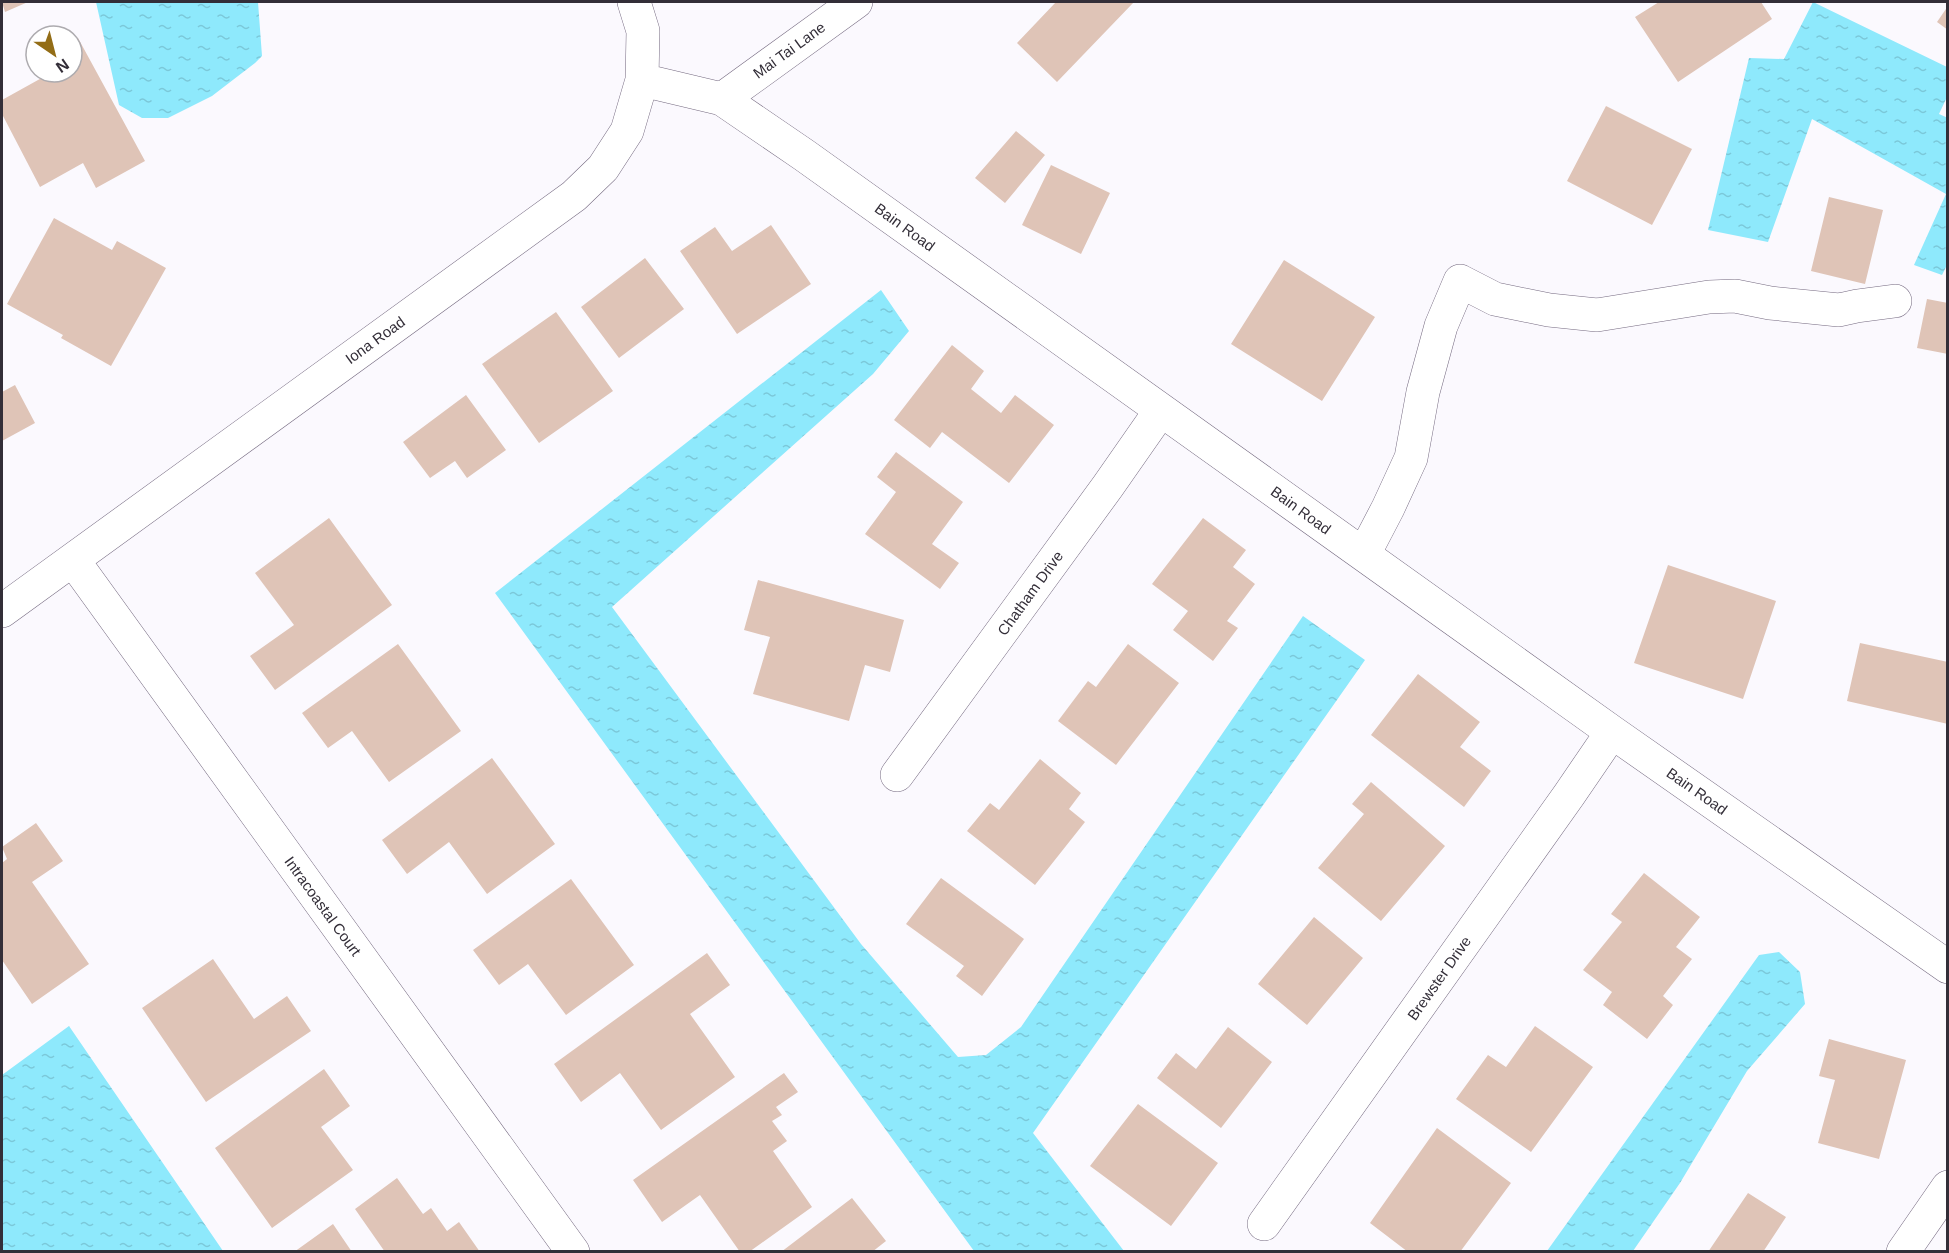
<svg xmlns="http://www.w3.org/2000/svg" width="1949" height="1253" font-family="Helvetica,sans-serif">
  <defs>
    <pattern id="water-ripples" width="26" height="14" patternUnits="userSpaceOnUse" patternTransform="scale(1.5)"><rect width="26" height="14" fill="#8ee9fc"/><path d="M2 4q2-2 4 0t4 0M15 11q2-2 4 0t4 0" fill="none" stroke="#7bc8d9"/></pattern>
  </defs>
  <rect width="100%" height="100%" fill="#fbf9fe"/>
  <path fill="url(#water-ripples)" d="M96 2H258L262 56 255 63 212 96 168 118H142L119 105Z
    M1813 2 1947 67V97L1939 114 1948 118V263L1942 275 1914 265 1946 194 1812 119 1768 242 1708 230 1749 58 1784 59Z
    M881 290 909 331 873 374 612 607 861 944 958 1057 986 1055 1021 1027 1303 616 1365 660 1033 1133 1124 1251H974L495 593Z
    M1779 952 1800 972 1805 1004 1747 1071 1680 1183 1633 1251H1547L1759 955Z
    M69 1026 223 1251H2V1075Z"/>
  <path fill="#dfc4b7" d="M2 2H28L5 12Z
    M1056 2H1134L1057 82 1017 43Z
    M1659 2H1761L1772 19 1678 82 1635 17Z
    M1948 6V30L1937 22Z
    M78 38 145 161 96 188 83 163 40 187 2 114V100L47 75 46 72H72V41Z
    M1606 106 1692 149 1652 225 1567 181Z
    M1016 131 1045 155 1005 203 975 178Z
    M1051 165 1110 193 1081 254 1022 225Z
    M1829 197 1883 210 1865 284 1811 271Z
    M54 218 112 250 117 241 166 268 111 366 61 338 63 335 7 304Z
    M771 225 811 284 737 334 680 251 715 227 732 251Z
    M645 258 684 309 619 358 581 307Z
    M1284 260 1375 317 1322 401 1231 344Z
    M1927 299 1948 303V354L1917 348Z
    M556 312 613 391 539 443 482 364Z
    M952 345 984 371 971 389 1001 413 1015 395 1054 425 1009 483 942 432 930 448 894 420Z
    M15 385 35 423 2 441V392Z
    M466 395 506 450 467 478 455 461 430 478 403 442Z
    M896 452 963 502 932 544 959 563 940 589 865 534 896 492 877 477Z
    M329 518 392 605 275 690 250 656 294 625 255 573Z
    M1203 518 1246 550 1233 567 1255 584 1227 621 1238 628 1213 661 1173 630 1188 611 1152 584Z
    M1668 565 1776 601 1743 699 1634 663Z
    M758 580 904 620 890 672 865 665 849 721 753 694 770 637 744 630Z
    M1860 643 1948 662V724L1847 701Z
    M398 644 461 731 389 782 352 731 328 748 302 713Z
    M1128 644 1179 683 1116 765 1058 721 1088 681 1096 687Z
    M1418 674 1480 722 1460 747 1491 771 1464 807 1371 735Z
    M492 758 555 844 487 894 449 842 407 874 382 840Z
    M1040 759 1081 793 1069 809 1085 822 1035 885 967 831 990 803 999 810Z
    M1371 782 1445 846 1381 921 1318 868 1364 814 1352 804Z
    M36 823 63 861 32 882 89 964 32 1004 2 960V863L7 859 2 847Z
    M1644 873 1700 917 1676 947 1692 959 1663 996 1673 1005 1647 1039 1603 1005 1612 992 1583 970 1622 922 1611 914Z
    M941 878 1024 939 982 996 956 976 964 966 906 924Z
    M571 879 634 965 566 1015 528 964 499 985 473 950Z
    M1314 917 1363 958 1307 1025 1258 984Z
    M707 953 730 985 690 1014 735 1077 661 1130 620 1073 581 1102 554 1064Z
    M213 959 254 1019 287 996 311 1031 206 1102 142 1008Z
    M1535 1026 1593 1067 1531 1152 1456 1099 1488 1055 1506 1067Z
    M1228 1027 1272 1062 1221 1128 1157 1078 1176 1053 1196 1069Z
    M1829 1039 1906 1060 1879 1159 1818 1143 1835 1080 1819 1076Z
    M324 1069 350 1106 321 1127 353 1170 272 1228 215 1148Z
    M784 1073 798 1092 776 1107 782 1115 772 1121 787 1141 773 1151 812 1207 749 1252H740L700 1195 662 1222 633 1180Z
    M1138 1104 1218 1163 1171 1226 1090 1166Z
    M1437 1128 1511 1183 1460 1252H1408L1370 1223Z
    M397 1178 423 1214 431 1208 447 1231 459 1222 480 1252H385L355 1209Z
    M1748 1193 1786 1217 1763 1252H1708Z
    M852 1198 886 1241 872 1252H781Z
    M333 1224 352 1252H294Z"/>
  <g fill="none" stroke-linecap="round" stroke-linejoin="round">
    <defs>
      <path id="minor" d="M642 80 722 99 804 155 1612 732 1948 967
        M722 99 856 2
        M1364 554 1388 508 1411 458 1423 392 1441 326 1460 281 1495 299 1549 310 1597 315 1709 297 1735 296 1770 303 1839 310 1857 306 1895 301
        M73 560 573 1252
        M2 611 574 196 603 168 627 131 642 80 643 31 634 2
        M897 775 1108 486 1161 410
        M1264 1224 1569 795 1612 732
        M1903 1252 1948 1187"/>
    </defs>
    <use href="#minor" stroke="#756a80" stroke-width="34"/>
    <use href="#minor" stroke="#fff" stroke-width="33"/>
  </g>
  <g text-anchor="middle" dominant-baseline="central" stroke-width="5" stroke-linejoin="round" paint-order="stroke">
    <g font-size="15" fill="#332e38" stroke="#fff">
      <text transform="translate(789 50) rotate(-36)">Mai Tai Lane</text>
      <text transform="translate(905 227) rotate(36)">Bain Road</text>
      <text transform="translate(375 340) rotate(-36)">Iona Road</text>
      <text transform="translate(1301 510) rotate(36)">Bain Road</text>
      <text transform="translate(1030 593) rotate(-54)">Chatham Drive</text>
      <text transform="translate(1697 791) rotate(35)">Bain Road</text>
      <text transform="translate(323 906) rotate(54)">Intracoastal Court</text>
      <text transform="translate(1439 978) rotate(-55)">Brewster Drive</text>
    </g>
  </g>
  <rect width="1949" height="1253" fill="none" stroke="#332e38" stroke-width="6"/>
  <g transform="translate(54 54) rotate(145)"><circle r="28" fill="#ffffff" stroke="#adabaf" stroke-width="1.5"/>
  <path d="M0-4.5L10 22L0 15L-10 22Z" fill="#936d16"/>
  <text y="-9" font-size="16" font-weight="bold" text-anchor="middle" fill="#332e38">N</text>
  </g>
</svg>
